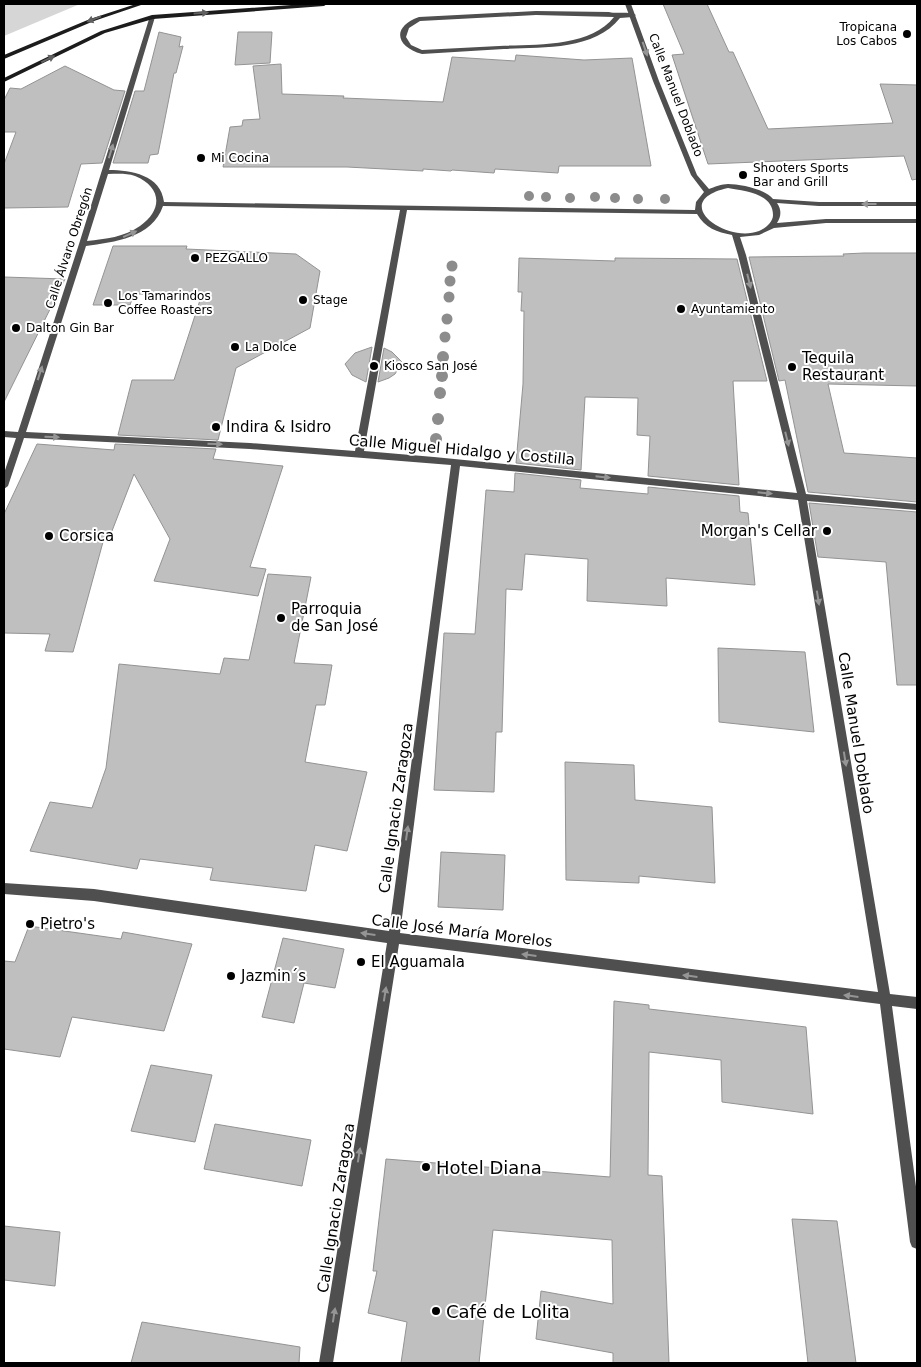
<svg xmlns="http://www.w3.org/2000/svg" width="921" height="1367" font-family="'DejaVu Sans',sans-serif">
  <rect width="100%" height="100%" fill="#fff"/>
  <path fill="#d6d6d6" d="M4 4H80L4 36Z"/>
  <path fill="#bfbfbf" stroke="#939393" d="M663 4H707L729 52H733L768 129 893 123 880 84 917 85V179L912 180 904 156 708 164 672 55 684 54Z
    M159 32 181 37 179 47 183 46 176 73H174L158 154 150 155 148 163H113L135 91H144Z
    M238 32H272L270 63 235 65Z
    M516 55 584 60 632 58 651 166H559L558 173 495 169 494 173 452 170 451 171 423 169V171L347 167H223L230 127 242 126 243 120 260 119 253 66 281 64 282 94 344 96 343 98 443 102 452 57 515 61Z
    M65 66 114 90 125 91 102 163 81 164 68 207 4 208V164L16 132H4V100L10 88 21 89Z
    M113 246H187L186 249 296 254 320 271 310 328 236 368 218 440 118 435 132 380H174L202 294H134L130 305H93Z
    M864 253H917V386L828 384 844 453 917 458V502L808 492 785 380 779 381 749 257 844 256 843 254Z
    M519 258 615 261V258L737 259 767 381H733L739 485 648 476 650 436 637 435 638 398 585 397 581 470 516 463 523 384 524 311H521L522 292H518Z
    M4 277 65 279 4 402Z
    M372 347 366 382 352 375 345 364 355 353Z
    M384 348 392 352 402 362 395 374 389 378 378 382Z
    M37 444 114 450 115 444 216 449 213 459 283 466 250 567 266 569 258 596 154 581 170 539 134 474 112 531H106L73 652 45 651 50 634 4 633V514Z
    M515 473 581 480 580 488 648 494V487L739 496 740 512 748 513 755 585 666 578 667 606 587 601 588 559 525 554 522 590 506 589 502 732H496L494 792 434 790 444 633 475 634 486 490 514 492Z
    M809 503 917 512V685H897L886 562 818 557Z
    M268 574 311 577 294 663 332 665 325 705H316L305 762 367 772 347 851 315 845 306 891 210 880 213 868 140 859 137 869 30 851 50 802 92 808 106 768 119 664 220 674 224 658 249 660Z
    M718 648 805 652 814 732 719 722Z
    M565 762 634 765 635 800 712 807 715 883 639 876V883L566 880Z
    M441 852 505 855 503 910 438 907Z
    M29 926 121 939 123 932 192 944 164 1031 72 1017 60 1057 4 1049V961L15 962Z
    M283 938 344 949 335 988 304 983 294 1023 262 1017Z
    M614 1001 649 1005V1009L806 1027 813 1114 722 1102 721 1060 649 1052 648 1175 662 1176 669 1363H613V1353L536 1339 541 1291 613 1304 612 1240 493 1230 479 1363H401L407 1322 368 1313 377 1271H373L386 1159 610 1177Z
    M151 1065 212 1075 195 1142 131 1131Z
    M215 1124 311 1140 302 1186 204 1169Z
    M792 1219 837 1221 856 1363H808Z
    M4 1226 60 1232 55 1286 4 1280Z
    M142 1322 300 1347 299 1363H131Z"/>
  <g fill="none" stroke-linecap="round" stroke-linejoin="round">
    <path fill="#4f4f4f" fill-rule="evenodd" d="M536 11 609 12C617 14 629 11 636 15L633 17 620 18C594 51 541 47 504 49 476 51 449 52 422 54 396 47 391 27 419 17ZM536 15 614 17C590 48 534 44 499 46 473 47 448 49 422 50L411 45 406 37 409 28 420 21Z"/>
    <path fill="#4f4f4f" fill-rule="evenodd" d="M625 4H631L659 81 697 175 709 189C714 187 722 184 728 184 740 184 765 189 773 199L819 202H917V206H819L777 203C782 210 781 217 777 223L826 219H917V223H826L774 228 759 235 740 237 746 255 806 494 917 504V510L807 501 890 994 917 997V1009L892 1006 917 1194V1249L912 1247 910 1242 880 1004 399 944 333 1363H319L387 943 94 901 4 894V883L94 889 389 931 451 465 250 449 24 438 8 486 4 489V473L16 438 4 437V431L18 432 79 244 150 16 155 17 109 170C131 170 161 175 164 202L695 210 696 202 704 192 691 175 653 81ZM108 174C117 174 126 173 135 176 162 187 163 210 140 226 124 237 106 239 87 241ZM728 188C744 191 773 193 773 215 773 222 766 228 759 231 725 244 668 201 728 188ZM163 206 400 210 355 451 250 443 26 432 86 246C114 242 152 238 163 206ZM407 210 697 214C705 228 717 232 732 235L738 255 797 493 434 457 364 451ZM460 466 798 500 878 992 400 933Z"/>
    <path fill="#1c1c1c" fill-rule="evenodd" d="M136 4H144L94 21 4 59V55L90 19Z
      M305 4H327L324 6 153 19 105 33 4 82V78L101 31 152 15Z"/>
  </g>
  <g fill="#8c8c8c">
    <circle cx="529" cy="196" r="5"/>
    <circle cx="546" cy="197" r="5"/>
    <circle cx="595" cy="197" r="5"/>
    <circle cx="570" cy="198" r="5"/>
    <circle cx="615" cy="198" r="5"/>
    <circle cx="638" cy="199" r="5"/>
    <circle cx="665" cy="199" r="5"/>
    <circle cx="452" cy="266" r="5.5"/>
    <circle cx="450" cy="281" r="5.5"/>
    <circle cx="449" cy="297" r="5.5"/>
    <circle cx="447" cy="319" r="5.5"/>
    <circle cx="445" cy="337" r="5.5"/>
    <circle cx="443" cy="357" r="6"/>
    <circle cx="442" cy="376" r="6"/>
    <circle cx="440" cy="393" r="6"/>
    <circle cx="438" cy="419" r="6"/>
    <circle cx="436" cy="439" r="6"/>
  </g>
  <defs><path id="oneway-solid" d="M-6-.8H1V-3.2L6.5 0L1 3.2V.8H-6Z" transform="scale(1.25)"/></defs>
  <g fill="#606060">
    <use href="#oneway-solid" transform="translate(201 13) rotate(-4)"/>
    <use href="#oneway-solid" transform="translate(94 19) rotate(159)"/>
    <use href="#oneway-solid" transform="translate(48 59) rotate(-26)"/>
  </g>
  <g fill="#959595">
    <use href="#oneway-solid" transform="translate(645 49) rotate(71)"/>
    <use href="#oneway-solid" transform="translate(111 151) rotate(-73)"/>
    <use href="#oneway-solid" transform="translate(869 204) rotate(180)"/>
    <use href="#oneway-solid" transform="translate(130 234) rotate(-24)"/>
    <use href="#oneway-solid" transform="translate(749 281) rotate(76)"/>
    <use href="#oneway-solid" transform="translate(40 373) rotate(-72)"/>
    <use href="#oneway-solid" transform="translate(52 437) rotate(2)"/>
    <use href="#oneway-solid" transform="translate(787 439) rotate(76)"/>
    <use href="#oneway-solid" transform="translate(215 444) rotate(2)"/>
    <use href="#oneway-solid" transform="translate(603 477) rotate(6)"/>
    <use href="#oneway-solid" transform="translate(765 493) rotate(6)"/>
    <use href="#oneway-solid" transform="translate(818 598) rotate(81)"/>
    <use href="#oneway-solid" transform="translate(845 759) rotate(81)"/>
    <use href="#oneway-solid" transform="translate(407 833) rotate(-82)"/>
    <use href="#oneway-solid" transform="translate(368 934) rotate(-172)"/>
    <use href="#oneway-solid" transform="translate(529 955) rotate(-173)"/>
    <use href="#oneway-solid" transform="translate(690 976) rotate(-173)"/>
    <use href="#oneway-solid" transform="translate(385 994) rotate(-81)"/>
    <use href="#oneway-solid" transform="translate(851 996) rotate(-173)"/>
    <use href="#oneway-solid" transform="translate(359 1155) rotate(-81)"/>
    <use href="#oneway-solid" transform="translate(334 1315) rotate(-81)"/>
  </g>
  <g fill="#000" stroke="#fff" stroke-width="2">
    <circle cx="907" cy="34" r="5"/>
    <circle cx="201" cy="158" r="5"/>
    <circle cx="743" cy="175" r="5"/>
    <circle cx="195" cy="258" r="5"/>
    <circle cx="303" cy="300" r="5"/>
    <circle cx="108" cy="303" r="5"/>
    <circle cx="681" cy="309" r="5"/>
    <circle cx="16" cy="328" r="5"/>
    <circle cx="235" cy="347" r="5"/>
    <circle cx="374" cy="366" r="5"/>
    <circle cx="792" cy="367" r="5"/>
    <circle cx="216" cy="427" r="5"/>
    <circle cx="827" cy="531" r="5"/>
    <circle cx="49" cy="536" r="5"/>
    <circle cx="281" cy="618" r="5"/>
    <circle cx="30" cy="924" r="5"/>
    <circle cx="361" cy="962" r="5"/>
    <circle cx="231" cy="976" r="5"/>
    <circle cx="426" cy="1167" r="5"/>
    <circle cx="436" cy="1311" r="5"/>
  </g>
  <g text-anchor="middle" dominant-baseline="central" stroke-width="4" stroke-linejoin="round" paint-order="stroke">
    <g font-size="12" fill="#000" stroke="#fff" text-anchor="start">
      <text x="897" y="27" text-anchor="end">Tropicana<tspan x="897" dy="14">Los Cabos</tspan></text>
      <text x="211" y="158">Mi Cocina</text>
      <text x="753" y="168">Shooters Sports<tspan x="753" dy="14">Bar and Grill</tspan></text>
      <text x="205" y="258">PEZGALLO</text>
      <text x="118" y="296">Los Tamarindos<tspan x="118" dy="14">Coffee Roasters</tspan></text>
      <text x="313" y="300">Stage</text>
      <text x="691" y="309">Ayuntamiento</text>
      <text x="26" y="328">Dalton Gin Bar</text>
      <text x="245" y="347">La Dolce</text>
      <text x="384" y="366">Kiosco San José</text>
    </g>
    <g font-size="12" fill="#000" stroke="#fff">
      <text transform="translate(676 95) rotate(69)">Calle Manuel Doblado</text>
      <text transform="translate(69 248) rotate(-72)">Calle Álvaro Obregón</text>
    </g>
    <g font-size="15" fill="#000" stroke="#fff" text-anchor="start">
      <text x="802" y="358">Tequila<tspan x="802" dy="17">Restaurant</tspan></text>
      <text x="226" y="427">Indira &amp; Isidro</text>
      <text x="817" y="531" text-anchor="end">Morgan's Cellar</text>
      <text x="59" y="536">Corsica</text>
      <text x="291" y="609">Parroquia<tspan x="291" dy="17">de San José</tspan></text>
      <text x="40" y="924">Pietro's</text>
      <text x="371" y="962">El Aguamala</text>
      <text x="241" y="976">Jazmin´s</text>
    </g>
    <g font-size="15" fill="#000" stroke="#fff">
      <text transform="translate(462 450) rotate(5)">Calle Miguel Hidalgo y Costilla</text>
      <text transform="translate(856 733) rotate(81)">Calle Manuel Doblado</text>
      <text transform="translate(396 808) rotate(-82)">Calle Ignacio Zaragoza</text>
      <text transform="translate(462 931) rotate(7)">Calle José María Morelos</text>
      <text transform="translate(336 1208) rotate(-81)">Calle Ignacio Zaragoza</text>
    </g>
    <g font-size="18" fill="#000" stroke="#fff" text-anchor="start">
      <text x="436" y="1167">Hotel Diana</text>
      <text x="446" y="1311">Café de Lolita</text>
    </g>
  </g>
  <rect width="921" height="1367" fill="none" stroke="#000000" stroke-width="10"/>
</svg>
